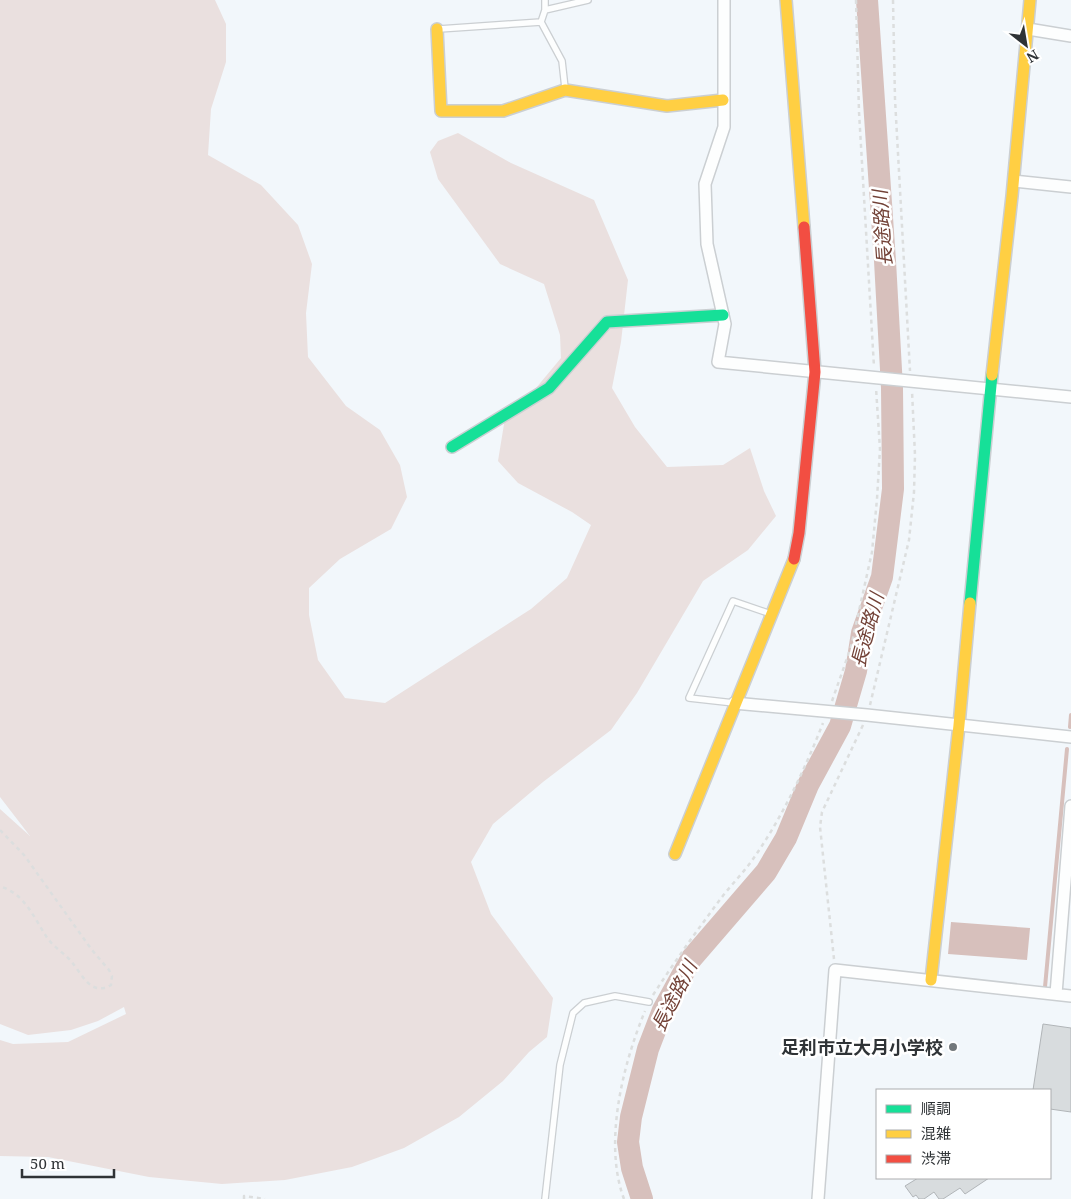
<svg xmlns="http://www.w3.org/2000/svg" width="1071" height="1199" font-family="'Noto Serif','Noto Sans JP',serif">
  <rect width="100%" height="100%" fill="#f2f7fb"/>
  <path fill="#eae0df" d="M0 0H215L226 24V62L211 109 208 155 261 185 298 225 312 264 306 313 308 357 346 406 380 430 400 465 407 497 391 529 340 559 309 588V615L318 660 345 698 385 703 531 609 567 578 591 525 572 512 518 483 498 461 505 418 536 388 561 358 560 335 544 284 500 264 438 179 430 152 438 141 458 133 511 163 594 200 628 280 621 342 612 388 635 427 667 467 723 465 750 448 764 491 776 516 748 550 703 581 637 693 611 730 543 782 493 824 471 862 491 914 553 998 547 1037 529 1052 503 1081 459 1117 404 1148 352 1167 285 1180 222 1184 149 1177 48 1157 0 1156V1040L13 1044 68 1042 126 1014 124 1007 98 1021 71 1030 28 1035 0 1024V809L30 836 0 797Z"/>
  <path fill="#d7c0bc" d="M951 922 1030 928 1027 960 948 954Z"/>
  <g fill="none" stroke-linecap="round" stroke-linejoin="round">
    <path stroke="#d7c0bc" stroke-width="4" d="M1070 727 1071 715
      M1045 987 1067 749"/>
    <path stroke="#d7c0bc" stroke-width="22" d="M642 1199 632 1168 628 1142 631 1117 648 1049 663 1010 691 959 766 872 786 838 808 785 840 726 856 671 862 633 882 577 893 489 892 388 885 261 867 0"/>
  </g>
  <path fill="#d8dcde" stroke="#b1b5b8" d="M1043 1024 1071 1028V1112L1050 1109V1090H1033Z
    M918 1178H989L965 1194 960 1188 943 1199H939L934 1192 924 1199H919L916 1195 913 1197 905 1186Z"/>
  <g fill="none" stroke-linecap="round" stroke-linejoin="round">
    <defs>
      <path id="lane" d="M545 10 588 0
        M541 22 562 61 565 88
        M439 29 541 22 545 10V0
        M734 703 689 698 733 601 771 614
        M545 1199 560 1065 573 1013 584 1003 615 996 649 1002"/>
      <path id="street" d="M724 0V127L705 184 707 244 725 324 718 362 1071 397
        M1028 29 1071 36
        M1014 181 1071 187
        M734 703 867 715 1071 737
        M1056 994 1071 806
        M818 1199 835 970 1071 996"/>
      <path id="fast" d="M452 447 549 388 607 322 723 315
        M970 603 992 375"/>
      <path id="slow" d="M786 0 804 227
        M437 29 441 111H503L565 90 667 106 723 100
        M992 375 1012 196 1030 0
        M675 854 794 559
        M931 980 959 725 970 603"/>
      <path id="jam" d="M794 559 799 533 815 372 804 227"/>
    </defs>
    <use href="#lane" stroke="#cbcfd2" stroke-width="8"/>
    <use href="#street" stroke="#cbcfd2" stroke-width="14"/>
    <use href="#fast" stroke="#cbcfd2" stroke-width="14"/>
    <use href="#slow" stroke="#cbcfd2" stroke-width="14"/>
    <use href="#jam" stroke="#cbcfd2" stroke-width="14"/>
    <path stroke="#dcdede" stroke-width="2.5" stroke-dasharray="4 4" stroke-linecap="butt" d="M856 0 859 112 874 367
      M893 0 895 99 910 371
      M832 701 851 647 872 552 877 499 880 449 876 388
      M870 705 909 540 914 492 915 455 912 391
      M0 830 24 855 92 950 109 970 112 976 111 985C91 997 82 974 71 961 64 953 55 948 48 939 39 926 32 910 20 898 14 892 7 889 0 886
      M834 959 820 827 822 812 863 725
      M653 995C675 961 698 929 722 897 732 884 744 872 753 859 782 818 805 769 823 723
      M244 1199V1196L265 1199
      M624 1199C603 1143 623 1064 645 1011"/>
    <use href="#lane" stroke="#fdfefe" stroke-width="5.5"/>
    <use href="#street" stroke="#fdfefe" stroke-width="11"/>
    <use href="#fast" stroke="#16e098" stroke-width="11"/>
    <use href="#slow" stroke="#ffcf43" stroke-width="11"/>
    <use href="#jam" stroke="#f24e42" stroke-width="11"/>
  </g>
  <circle fill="#73787b" stroke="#fff" stroke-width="2" cx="953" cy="1047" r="5"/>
  <g text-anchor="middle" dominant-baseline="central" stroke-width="5" stroke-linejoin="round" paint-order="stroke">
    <g font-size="18" font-weight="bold" fill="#2f3336" stroke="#fff" text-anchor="end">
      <text x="943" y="1047">足利市立大月小学校</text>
    </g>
    <g font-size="19" font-style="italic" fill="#724136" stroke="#fff">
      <text transform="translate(882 228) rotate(-94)">長途路川</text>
      <text transform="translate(867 630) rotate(-75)">長途路川</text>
      <text transform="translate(674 996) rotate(-63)">長途路川</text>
    </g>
  </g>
  <rect x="876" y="1089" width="175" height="90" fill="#ffffff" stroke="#acadaf"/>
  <rect x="886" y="1105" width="25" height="8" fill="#16e098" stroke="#acadaf"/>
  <text x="921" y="1114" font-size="15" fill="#2f3336">順調</text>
  <rect x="886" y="1130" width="25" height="8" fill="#ffcf43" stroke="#acadaf"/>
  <text x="921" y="1139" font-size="15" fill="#2f3336">混雑</text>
  <rect x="886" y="1155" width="25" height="8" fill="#f24e42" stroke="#acadaf"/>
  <text x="921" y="1164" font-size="15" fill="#2f3336">渋滞</text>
  <g transform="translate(1026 45) rotate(149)" stroke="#ffffff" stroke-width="4" paint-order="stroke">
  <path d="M0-4L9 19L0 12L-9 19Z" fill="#2f3336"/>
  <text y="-8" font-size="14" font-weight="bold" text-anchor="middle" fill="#2f3336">N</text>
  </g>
  <path d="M22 1169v8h92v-8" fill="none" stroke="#2f3336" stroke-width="2.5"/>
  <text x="30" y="1169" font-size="15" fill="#2f3336" stroke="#ffffff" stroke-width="4" paint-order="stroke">50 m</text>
</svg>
